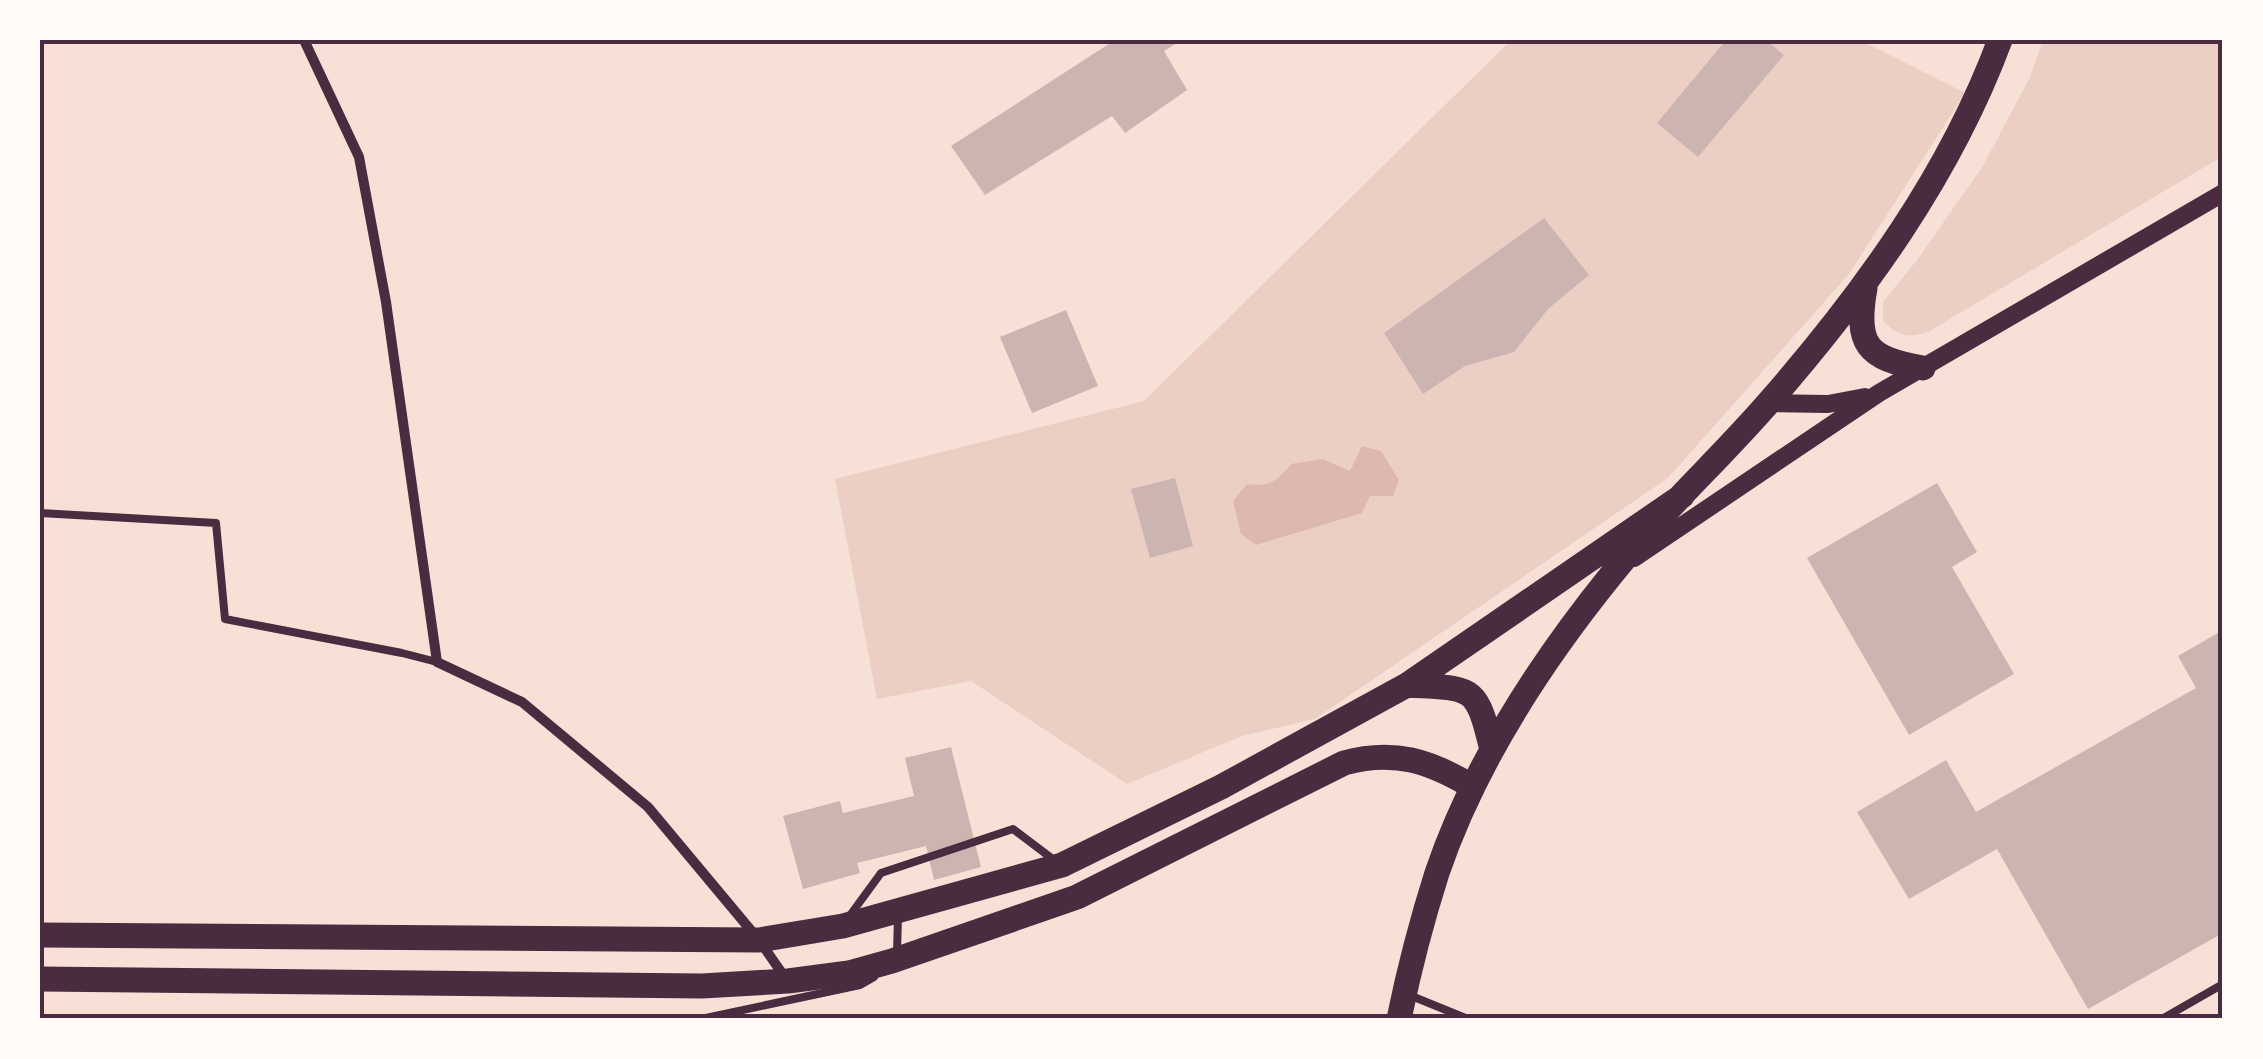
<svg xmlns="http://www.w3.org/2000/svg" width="2263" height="1059" font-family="'Fira Sans',sans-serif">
  <rect width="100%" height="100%" fill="#f7e1d7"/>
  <path fill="#ebcfc5" d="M1511 40H1860L1965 93 1849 274 1668 478 1315 719 1242 736 1127 784 971 681 877 699 835 479 1144 401Z
    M2043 40H2223V156L1928 332C1908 338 1898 337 1883 321V302L1917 260 1983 166 2030 77Z"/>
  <path fill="#dcb8b0" d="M1362 446 1381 451 1399 480 1393 496H1370L1362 513 1256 545 1241 534 1233 501 1247 484C1270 487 1277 481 1291 464L1323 459 1350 471Z"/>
  <path fill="#ccb4b1" d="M1115 40H1182L1164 51 1187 90 1125 133 1112 116 985 195 951 146Z
    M1726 40H1766L1784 55 1698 157 1657 123Z
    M1544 218 1589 275 1548 309 1514 352 1465 366 1423 394 1384 333Z
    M1066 310 1098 386 1032 413 1000 337Z
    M1175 478 1193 546 1150 558 1131 489Z
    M1937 483 1977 552 1952 567 2014 674 1909 735 1807 558Z
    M2223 630V933L2088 1009 1997 849 1909 899 1857 812 1946 760 1976 812 2196 688 2178 656Z
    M951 747 981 867 934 880 926 846 857 863 860 873 803 889 783 816 840 801 843 813 914 796 905 758Z"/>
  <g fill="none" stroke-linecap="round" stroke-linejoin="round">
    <path stroke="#4a2c40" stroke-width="8" d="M40 513 216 523 225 619 402 653 437 662
      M851 914 881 873 1013 829 1054 860
      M897 952 898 917
      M1409 995 1468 1019
      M701 1019 860 985 874 977
      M2162 1019 2223 984"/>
    <path stroke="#4a2c40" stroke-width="10" d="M304 40 359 157 386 302 437 662 522 702 648 807 759 940 786 979"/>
    <path stroke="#4a2c40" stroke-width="18" d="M1769 403 1828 404 1865 397
      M1634 558 1879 393 2223 193"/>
    <path stroke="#4a2c40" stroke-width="25" d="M1865 288C1855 344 1866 359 1923 368
      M1407 685C1473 689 1476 683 1492 750
      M40 935 759 940 843 926 1062 865 1221 787 1407 685 1682 496
      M40 979 702 986 788 981 849 973 892 961 1077 897 1344 763C1394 749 1430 761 1473 787
      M1399 1019C1409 970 1422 920 1437 873 1474 764 1540 663 1612 574 1660 513 1719 460 1770 401 1864 293 1950 175 2000 40"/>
  </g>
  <rect width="2263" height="1059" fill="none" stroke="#fffaf5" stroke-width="85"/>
  <rect x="42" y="42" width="2178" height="974" fill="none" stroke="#4a2c40" stroke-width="4"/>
</svg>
